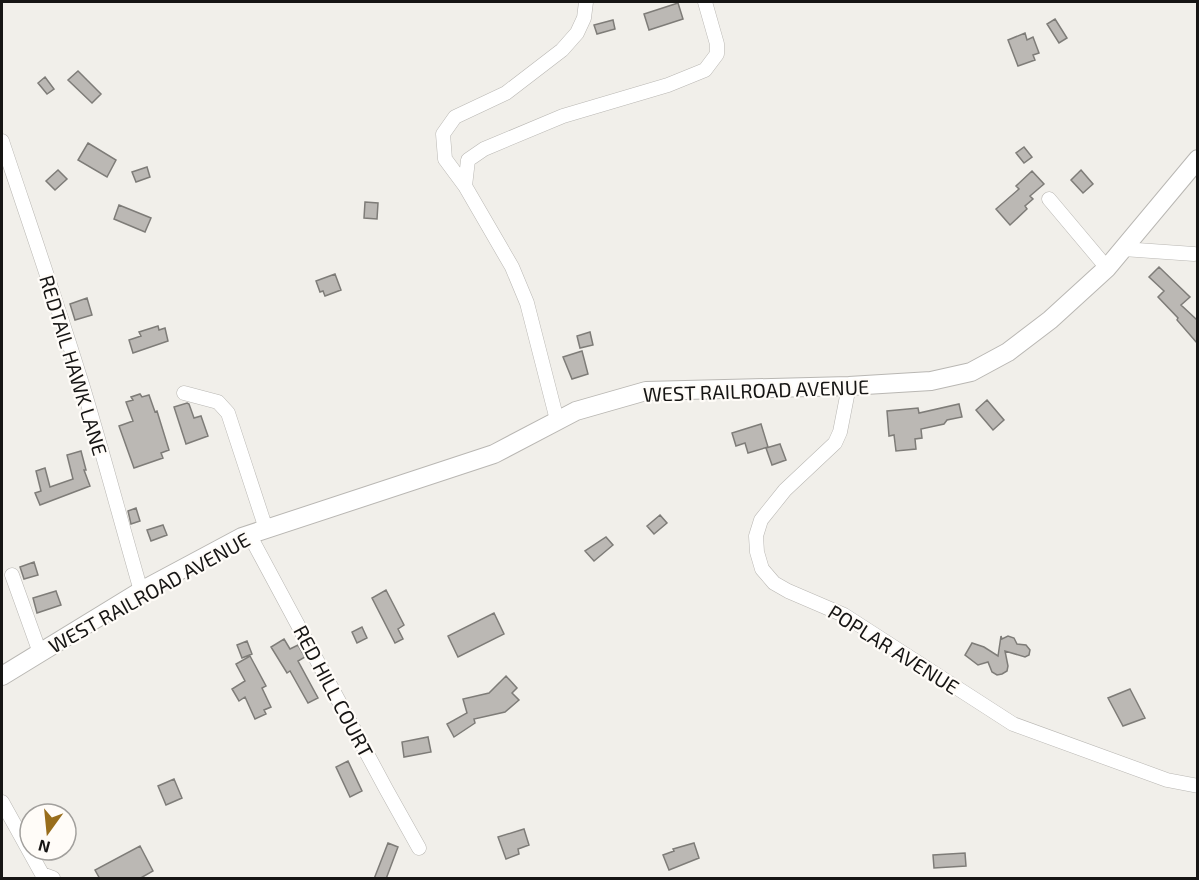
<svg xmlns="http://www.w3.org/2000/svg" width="1199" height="880" font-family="'Exo 2',sans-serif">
  <rect width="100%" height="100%" fill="#f1efea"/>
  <path fill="#bbb8b4" stroke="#7e7c78" stroke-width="1.5" d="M678 3 683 19 649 30 644 14Z
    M1055 19 1067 38 1059 43 1047 24Z
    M613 20 615 29 597 34 594 25Z
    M1025 33 1027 40 1033 37 1039 53 1033 55 1035 60 1018 66 1008 40Z
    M78 71 101 94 92 103 68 80Z
    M45 77 54 89 47 94 38 83Z
    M88 143 116 160 107 177 78 160Z
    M1024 147 1032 157 1024 163 1016 153Z
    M147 167 150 177 136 182 132 172Z
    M58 170 67 179 55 190 46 181Z
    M1081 170 1093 184 1083 193 1071 180Z
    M1032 171 1044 184 1030 196 1033 199 1025 206 1027 209 1010 225 996 209 1019 189 1016 186Z
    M365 202 378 203 377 219 364 218Z
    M119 205 151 218 145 232 114 219Z
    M1159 267 1190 297 1181 305 1196 319 1197 318V343L1177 320 1178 318 1158 297 1164 291 1149 277Z
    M335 274 341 290 325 296 323 291 320 292 316 281Z
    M87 298 92 315 75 320 70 304Z
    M158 326 159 330 165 328 168 341 133 353 129 340 141 336 139 332Z
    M590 332 593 345 580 348 577 336Z
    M582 351 588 374 572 379 563 357Z
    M140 394 142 397 149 395 155 412 157 411 169 450 161 453 163 458 134 468 119 426 133 421 126 402 133 400 131 397Z
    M987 400 1004 420 993 430 976 410Z
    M187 403 189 404 194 418 201 416 208 436 186 444 174 407Z
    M959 404 962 417 947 420 944 424 921 429 922 438 915 439 916 449 896 451 894 435 889 436 887 411 918 408 919 413Z
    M761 424 768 447 748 453 745 443 736 446 732 433Z
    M780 444 786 460 772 465 766 448Z
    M81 451 86 470H84L90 486 40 505 35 493 41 491 36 471 45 468 50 487 73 479 67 455Z
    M136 508 140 521 131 524 128 511Z
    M660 515 667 523 654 534 647 526Z
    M163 525 167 535 151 541 147 530Z
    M606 537 613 545 594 561 585 551Z
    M34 562 38 575 24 579 20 567Z
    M386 590 404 625 398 629 403 639 395 643 372 598Z
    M56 591 61 605 37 613 33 598Z
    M494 613 504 634 458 657 448 636Z
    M362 627 367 638 357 643 352 632Z
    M1001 636 1002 639 1008 636 1014 638 1017 644 1026 645 1030 650 1029 655 1025 657 1005 651 1008 666 1007 671 1002 674 997 675 992 672 988 662 978 665 965 655 972 643 984 647 998 656Z
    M284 639 290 649 298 645 305 657 298 661 318 698 308 703 290 671 287 673 271 647Z
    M247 641 252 654 242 658 237 645Z
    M250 656 266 686 262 688 271 707 264 710 266 714 255 719 245 697 239 701 232 689 245 681 236 664Z
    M506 676 517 688 512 693 519 700 505 712 474 719 475 723 454 737 447 724 467 713 463 699 489 693Z
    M1130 689 1145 718 1123 726 1108 698Z
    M428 737 431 752 404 757 402 742Z
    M348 761 362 791 350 797 336 767Z
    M174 779 182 798 166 805 158 786Z
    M524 829 529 845 518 849 519 854 506 859 498 837Z
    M388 843 398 847 386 879H374Z
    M694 843 699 858 669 870 663 855 674 851 673 849Z
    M140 846 153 871 139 879H100L95 870Z
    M965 853 966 866 934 868 933 855Z"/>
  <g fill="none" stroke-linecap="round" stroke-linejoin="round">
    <defs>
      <path id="minor" d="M2 141C29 222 57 303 82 384 103 453 121 522 141 591
        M465 186 445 159 443 134 455 117 506 93 562 50 577 33 584 18 586 2
        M1049 199 1107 268
        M1123 249 1194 254
        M849 386 840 432 835 443 785 490 761 520 756 536 757 552 762 569 774 583 788 591 844 615 1013 724 1167 780 1198 786
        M184 393 218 402 228 413 266 529
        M557 420 527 303 512 267 465 186 468 160 484 149 563 116 668 85 705 70 717 54V44L705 2
        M249 534 386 789 419 848
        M12 575 40 653
        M2 802 42 874 53 878"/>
      <path id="major" d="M2 676 141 591 242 537 494 454 576 411 646 391 849 386 931 381 971 372 1008 352 1050 320 1107 268 1198 159"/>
    </defs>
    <use href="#minor" stroke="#b9b7b3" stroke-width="15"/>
    <use href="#major" stroke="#b9b7b3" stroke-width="20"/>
    <use href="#minor" stroke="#fff" stroke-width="14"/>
    <use href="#major" stroke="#fff" stroke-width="18"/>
  </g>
  <g text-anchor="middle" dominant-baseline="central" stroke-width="4.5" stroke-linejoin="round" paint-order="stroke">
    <g font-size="20" fill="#161514" stroke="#fffcf8">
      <text transform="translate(74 365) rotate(73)">REDTAIL HAWK LANE</text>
      <text transform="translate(756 390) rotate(-2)">WEST RAILROAD AVENUE</text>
      <text transform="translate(149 592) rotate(-29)">WEST RAILROAD AVENUE</text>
      <text transform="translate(894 649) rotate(32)">POPLAR AVENUE</text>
      <text transform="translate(334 691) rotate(62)">RED HILL COURT</text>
    </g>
  </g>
  <rect width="1199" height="880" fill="none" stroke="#161514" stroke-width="6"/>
  <g transform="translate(48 832) rotate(195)"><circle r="28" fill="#fffcf8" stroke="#a2a09d" stroke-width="1.5"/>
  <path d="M0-4.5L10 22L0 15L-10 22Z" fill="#986d1b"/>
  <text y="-9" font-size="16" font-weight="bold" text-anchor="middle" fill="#161514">N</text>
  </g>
</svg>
